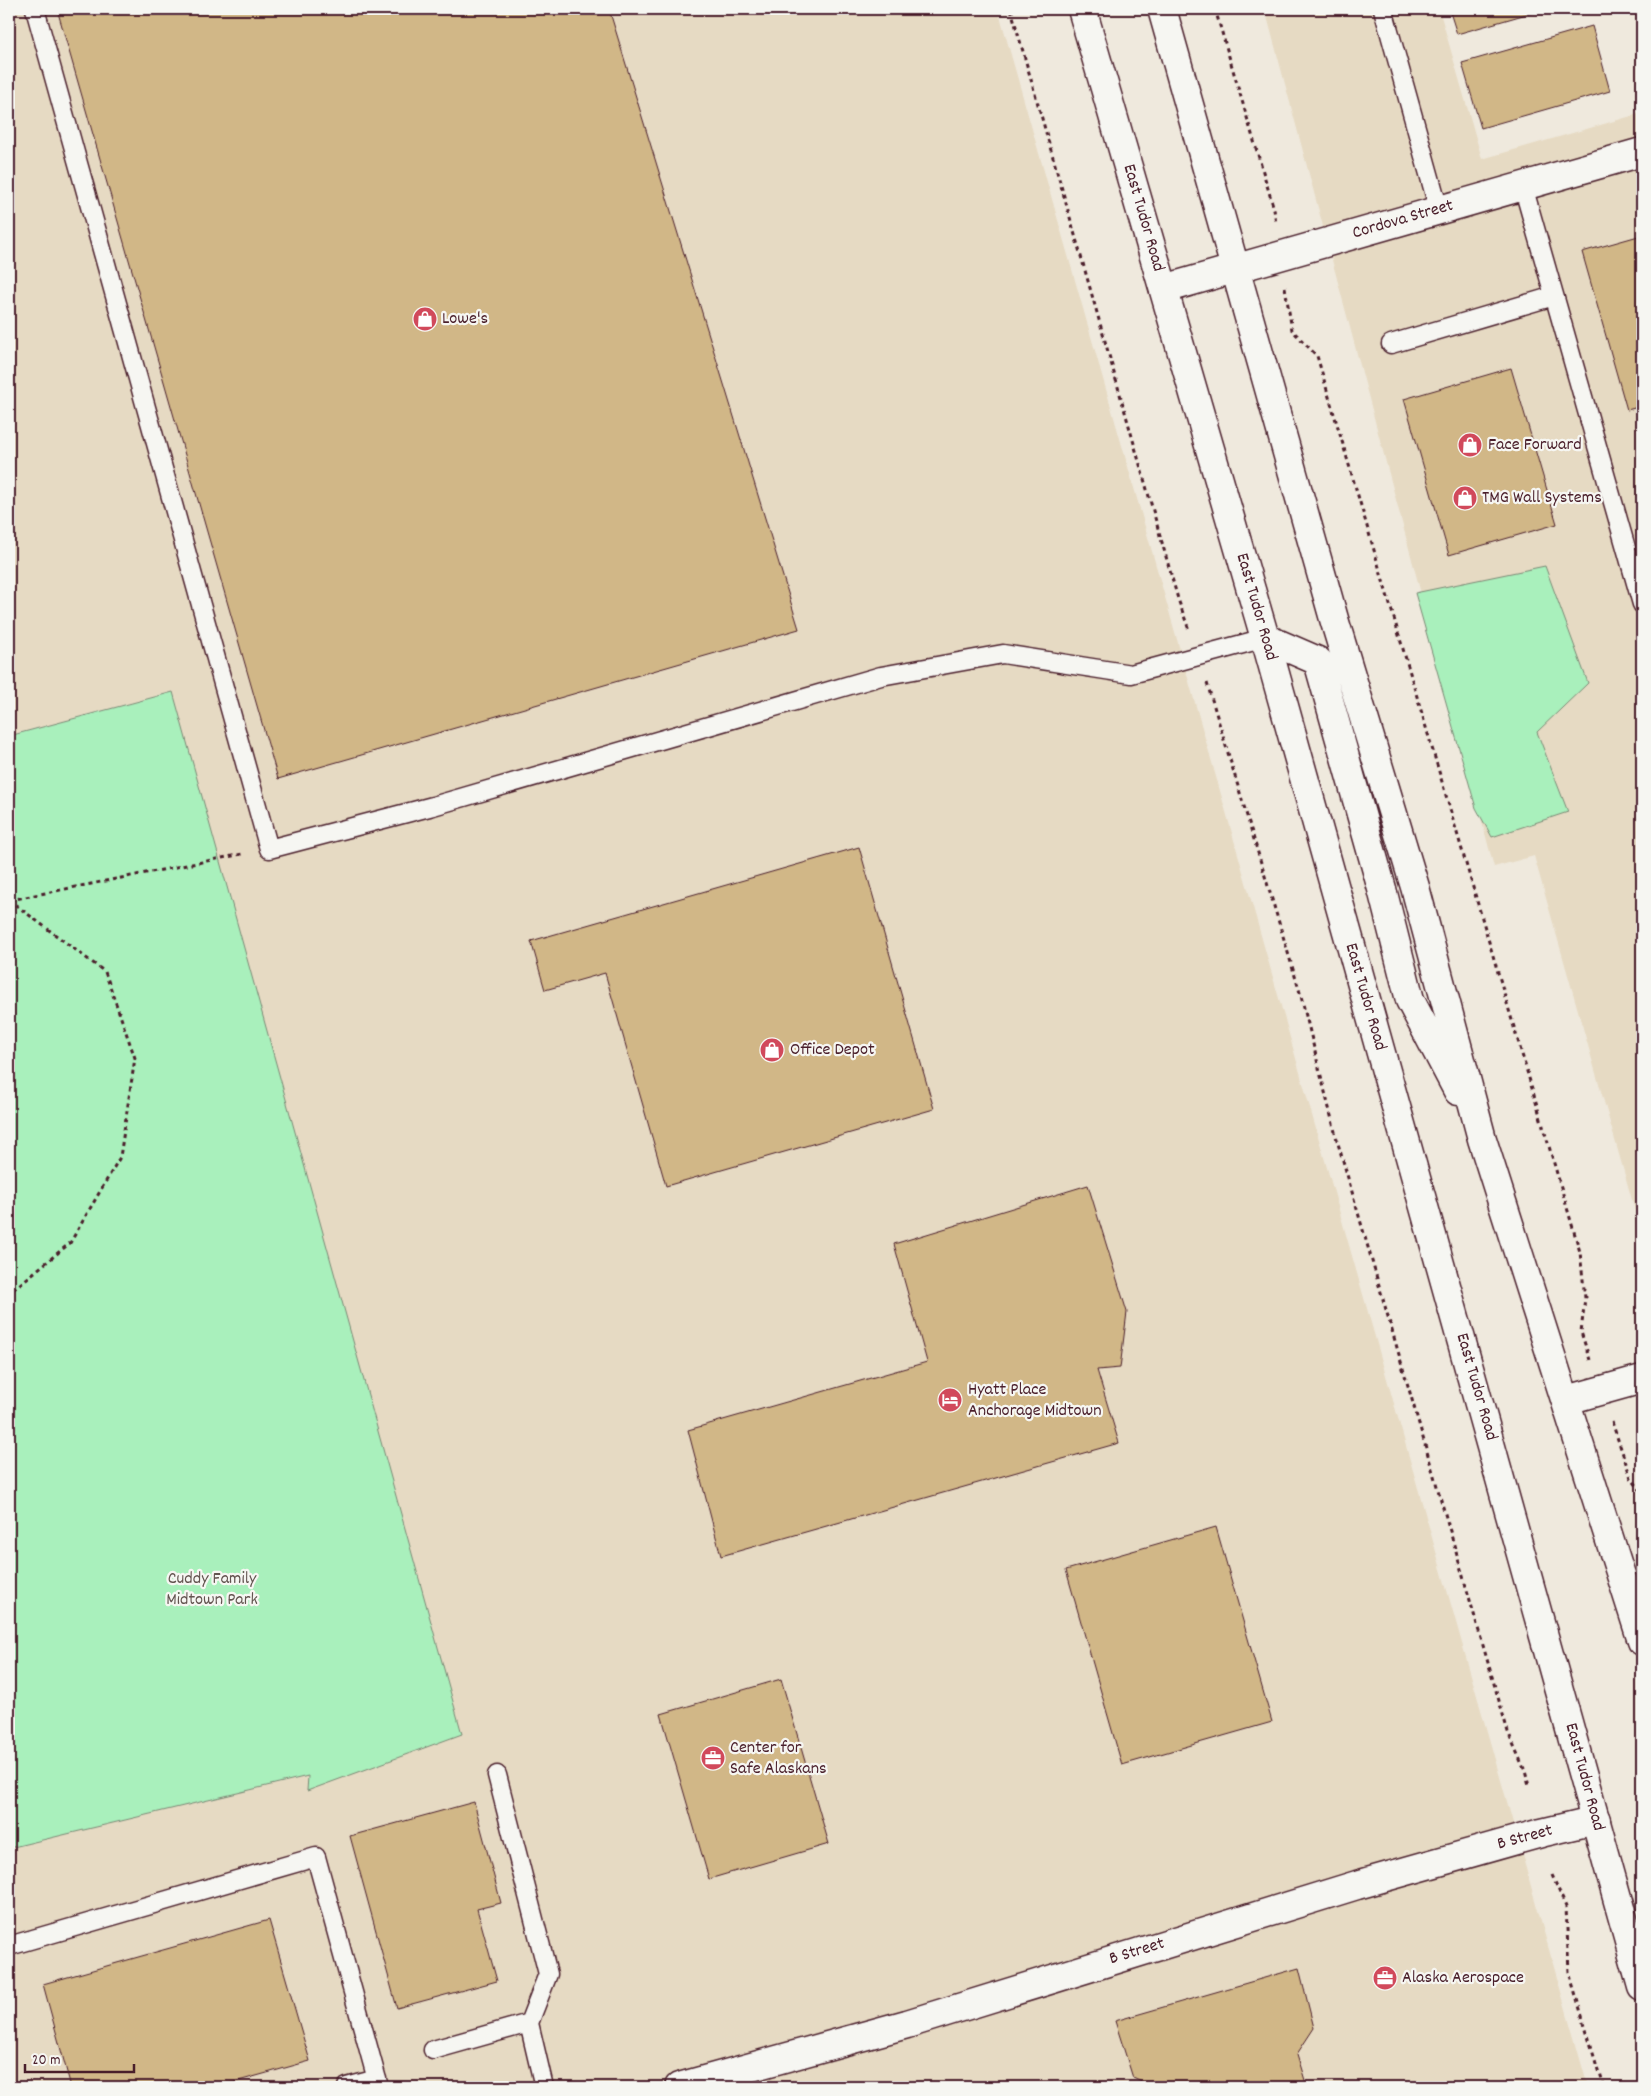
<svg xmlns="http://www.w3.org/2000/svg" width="1651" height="2096" font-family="Dekko,sans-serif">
  <rect width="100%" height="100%" fill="#efe9dd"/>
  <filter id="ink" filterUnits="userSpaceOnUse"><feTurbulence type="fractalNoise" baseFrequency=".02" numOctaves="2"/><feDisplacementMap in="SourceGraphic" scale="10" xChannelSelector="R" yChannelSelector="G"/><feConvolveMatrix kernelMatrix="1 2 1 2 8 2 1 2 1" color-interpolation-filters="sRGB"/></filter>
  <g filter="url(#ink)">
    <path fill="#e6dac3" d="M9 9H998L1588 2087H9V1848L309 1776 307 1790 461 1734 172 692 9 736Z
      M1265 9H1439L1482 159 1642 113V1235L1534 856 1494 867Z"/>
    <path fill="#a9f0bc" stroke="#7a8874" d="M1545 566 1588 683 1537 732 1568 812 1492 837 1476 808 1415 593Z
      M173 692 462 1734 307 1791 308 1776 9 1848V736Z"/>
    <path fill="#d1b787" stroke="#4a1f2b" d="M57 9H609L799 629 278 779Z
      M1449 9H1544L1457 34Z
      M1592 26 1610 91 1481 128 1462 63Z
      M1642 235V406L1627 410 1582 252Z
      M1511 368 1557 524 1449 555 1404 399Z
      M859 847 934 1109 666 1186 605 973 545 990 531 941Z
      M1088 1185 1127 1312 1120 1368 1097 1370 1119 1443 721 1556 688 1430 927 1362 894 1244Z
      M1216 1527 1272 1722 1122 1765 1066 1570Z
      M781 1679 829 1844 709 1879 661 1714Z
      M474 1802 501 1903 477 1909 497 1981 397 2008 350 1836Z
      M269 1920 310 2061 217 2087H71L43 1984Z
      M1299 1968 1314 2028 1297 2054 1307 2087H1152L1133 2078 1115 2021Z"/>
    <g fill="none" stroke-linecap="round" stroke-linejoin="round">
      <defs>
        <path id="service" d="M35 9 269 849 433 806 881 676 1003 654 1131 674 1265 638
          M1383 9 1439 210
          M1523 186 1642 604
          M1391 344 1554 296
          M497 1775 548 1974 529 2023
          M9 1946 316 1857 379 2087
          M433 2050 529 2023 544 2087
          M347 2087 377 2079"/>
        <path id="minor" d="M1164 289 1642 152
          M1567 1400 1642 1379
          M679 2087 907 2024 1357 1885 1541 1833 1596 1820"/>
        <path id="primary" d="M1082 9 1265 638 1642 1987
          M1162 9 1334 619 1415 887 1482 1139 1642 1641
          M1265 638 1318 661 1382 889 1410 1000 1458 1091"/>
      </defs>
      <use href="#service" stroke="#4a1f2b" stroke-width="21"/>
      <use href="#minor" stroke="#4a1f2b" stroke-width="31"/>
      <use href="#primary" stroke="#4a1f2b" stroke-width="31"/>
      <path stroke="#4a1f2b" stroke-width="3" stroke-dasharray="4 4" stroke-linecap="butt" d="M1011 9 1178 599 1189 630
        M1215 9 1274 209 1276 224
        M1285 287 1292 330 1317 356 1580 1252 1585 1298 1581 1332 1590 1360
        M1207 683 1301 996 1337 1140 1508 1732 1525 1771 1529 1786
        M9 900 105 972 135 1058 120 1157 70 1243 9 1293
        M10 900 242 854
        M1612 1422 1631 1478 1642 1492
        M1552 1875 1566 1907 1569 1972 1603 2087"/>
      <use href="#service" stroke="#f6f6f2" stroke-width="18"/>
      <use href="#minor" stroke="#f6f6f2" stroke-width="28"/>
      <use href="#primary" stroke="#f6f6f2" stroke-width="28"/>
    </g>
  </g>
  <defs>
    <symbol id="shop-disc" viewBox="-11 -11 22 22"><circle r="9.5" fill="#d1495b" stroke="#f6f6f2"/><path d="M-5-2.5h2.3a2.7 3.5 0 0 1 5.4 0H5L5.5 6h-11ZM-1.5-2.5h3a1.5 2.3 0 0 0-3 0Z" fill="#fff"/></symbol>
    <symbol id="hotel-disc" viewBox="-11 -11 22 22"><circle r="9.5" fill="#d1495b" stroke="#f6f6f2"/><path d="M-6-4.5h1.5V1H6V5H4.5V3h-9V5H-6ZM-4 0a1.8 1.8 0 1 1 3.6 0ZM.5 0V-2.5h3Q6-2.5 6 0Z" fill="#fff"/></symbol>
    <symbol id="office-disc" viewBox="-11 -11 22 22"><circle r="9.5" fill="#d1495b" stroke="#f6f6f2"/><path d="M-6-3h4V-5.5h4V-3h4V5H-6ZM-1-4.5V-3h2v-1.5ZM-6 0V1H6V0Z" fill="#fff"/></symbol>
  </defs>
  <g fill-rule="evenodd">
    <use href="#shop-disc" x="411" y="305" width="28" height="28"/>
    <use href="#shop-disc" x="1456" y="431" width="28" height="28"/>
    <use href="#shop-disc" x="1451" y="484" width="28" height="28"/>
    <use href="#shop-disc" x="758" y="1036" width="28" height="28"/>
    <use href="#hotel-disc" x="936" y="1386" width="28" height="28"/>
    <use href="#office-disc" x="699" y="1744" width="28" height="28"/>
    <use href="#office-disc" x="1371" y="1964" width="28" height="28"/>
  </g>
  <g text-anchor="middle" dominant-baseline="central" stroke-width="4.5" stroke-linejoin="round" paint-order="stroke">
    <g font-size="18" fill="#4a1f2b" stroke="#f6f6f2">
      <text transform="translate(1143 218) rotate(74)">East Tudor Road</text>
      <text transform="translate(1403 220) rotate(-16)">Cordova Street</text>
      <text transform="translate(1256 607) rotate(74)">East Tudor Road</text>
      <text transform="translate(1365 997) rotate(74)">East Tudor Road</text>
      <text transform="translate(1476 1387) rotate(74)">East Tudor Road</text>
      <text transform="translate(1584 1777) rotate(75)">East Tudor Road</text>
      <text transform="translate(1525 1838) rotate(-15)">B Street</text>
      <text transform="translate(1137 1952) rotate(-17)">B Street</text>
    </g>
    <g font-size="18" fill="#4a1f2b" stroke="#f6f6f2" text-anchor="start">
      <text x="442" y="319">Lowe's</text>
      <text x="1488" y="445">Face Forward</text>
      <text x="1482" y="498">TMG Wall Systems</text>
      <text x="790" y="1050">Office Depot</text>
      <text x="968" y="1390">Hyatt Place<tspan x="968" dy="21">Anchorage Midtown</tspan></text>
      <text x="730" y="1748">Center for<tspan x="730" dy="21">Safe Alaskans</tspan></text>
      <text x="1402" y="1978">Alaska Aerospace</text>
    </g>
    <g font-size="18" fill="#62534f" stroke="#f6f6f2">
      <text x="212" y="1579">Cuddy Family<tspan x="212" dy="21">Midtown Park</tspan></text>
    </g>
  </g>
  <rect width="1651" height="2096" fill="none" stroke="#f6f6f2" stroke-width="30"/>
  <rect x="15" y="15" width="1621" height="2066" fill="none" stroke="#4a1f2b" stroke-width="2" filter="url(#ink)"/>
  <path d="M25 2064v8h109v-8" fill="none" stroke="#4a1f2b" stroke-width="2.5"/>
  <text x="32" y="2064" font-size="15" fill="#4a1f2b" stroke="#f6f6f2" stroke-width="4" paint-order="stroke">20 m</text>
</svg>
